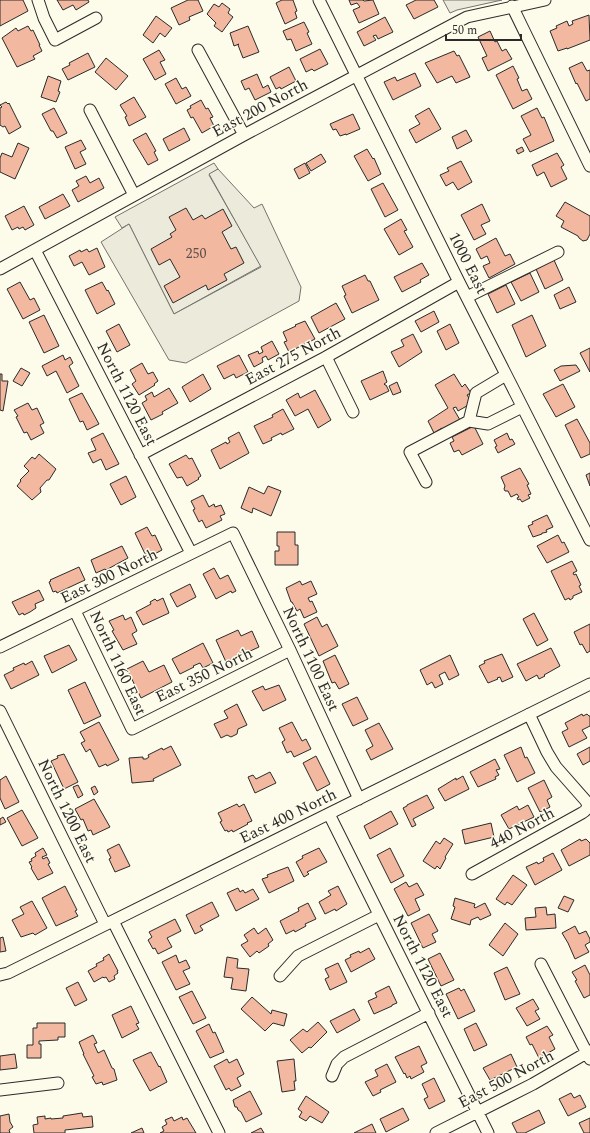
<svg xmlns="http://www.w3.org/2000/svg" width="590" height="1133" font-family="Spectral,serif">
  <rect width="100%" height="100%" fill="#fdfbea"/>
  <path fill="#ecebdb" stroke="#74746e" d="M443 0H502L457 10 450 13Z
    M214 163 218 169 209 175 261 266 174 314 129 224 122 228 115 217Z"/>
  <path fill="#eceadb" stroke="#74746e" d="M218 169 254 208 262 204 301 287 299 301 186 363 169 360 101 242 129 224 174 314 261 267 209 174Z"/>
  <path fill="#f2b8a0" stroke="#2b2b2b" d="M0 0H23L28 11 0 26Z
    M57 0H88L89 2 76 10 73 5 63 10Z
    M188 0H198L203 11 189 17 190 20 179 25 171 8Z
    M282 0H293L297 11 295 12 297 18 285 24 276 3Z
    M349 0H363L364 1 373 0 379 14 359 23 353 10 360 7 357 3 351 5Z
    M416 0H434L438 7 414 19 406 5Z
    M222 3 230 9 228 13 233 17 222 32 214 26 216 23 207 14 214 4 219 7Z
    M589 15 590 40 567 49V48L558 51 550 31 557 28 556 26 567 21 569 26 573 24 572 21Z
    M156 16 172 28 165 37 160 33 153 43 143 35Z
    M385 17 393 32 378 39 376 35 373 36 376 40 364 46 357 32Z
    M304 22 309 32 307 33 312 44 296 51 291 39 287 40 283 31Z
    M28 26 31 31 33 30 40 45H39L42 51 33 56 35 59 17 67 2 38 16 28 18 31Z
    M248 26 259 52 243 58 238 45 239 44 234 46 230 33Z
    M490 31 495 42 497 41 502 51 506 49 512 59 488 71 482 58 487 56 478 37Z
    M320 49 328 64 314 71 312 69 306 72 300 59Z
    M159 50 165 60 160 62 166 74 155 80 143 59Z
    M454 51 457 56 459 55 470 77 456 83 452 76 437 83 425 63Z
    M88 53 95 67 68 80 62 69 70 65 69 63Z
    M106 58 128 76 116 90 95 72Z
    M582 62 587 71 590 70V99L586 101 577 83 576 84 569 68Z
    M513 66 519 78 517 79 522 91 527 89 532 99 513 109 496 75Z
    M289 67 296 81 281 89 280 87 276 89 270 77Z
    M415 73 421 86 393 100 384 82 395 77 397 81Z
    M257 74 263 88 268 85 271 92 255 100 249 88 245 90 241 81Z
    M48 76 61 81 58 91 60 92 56 102 41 97Z
    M176 78 182 89 186 87 191 96 176 104 165 84Z
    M134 97 146 117 129 126 125 117 127 116 120 105Z
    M201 100 206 109 208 108 213 117 210 118 214 126 202 133 193 117 191 118 187 110 191 108 190 106Z
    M6 102 8 104 9 103 21 127 9 134 5 126 3 127 0 125V108L2 107 0 105Z
    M54 108 67 133 57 138 53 131H51L42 114Z
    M429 108 441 129 416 143 409 130 420 124 415 116Z
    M537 108 542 118 544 117 554 141 530 152 523 139 531 135 521 116Z
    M353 114 360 129 346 135V134L340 136 336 129 333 130 330 124Z
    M184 128 190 140 169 151 163 139Z
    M466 130 472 141 457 149 452 137Z
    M146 133 156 151 154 152 158 160 148 165 133 140Z
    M81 140 86 149 80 152 86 164 75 169 65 147Z
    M18 143 29 148 15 179 0 172V158L2 153 12 157Z
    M522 147 524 151 518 154 516 150Z
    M367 149 373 159 374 158 381 174 368 181 354 156Z
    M557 153 564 165 561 167 567 179 551 187 544 172 537 176 532 165Z
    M321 154 326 162 311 171 306 163Z
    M461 161 472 182 458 190 453 182 446 186 440 175 449 171 447 168Z
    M305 163 310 173 299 179 294 169Z
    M86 176 90 183 99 178 104 188 78 202 72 190 79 186 76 181Z
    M383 183 398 210 385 217 371 189Z
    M63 194 70 206 45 219 39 207Z
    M565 202 590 216V234L587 240 583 241 579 238 578 236 561 227 564 221 556 216Z
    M482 204 490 221 481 225 486 234 474 240 461 215Z
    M24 206 34 225 25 230 23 227 19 229 18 227 12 230 5 216Z
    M186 208 193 220 202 215 205 219 223 209 232 226 222 232 231 249 236 247 244 263 224 274 227 280 208 290 206 285 173 303 164 286 180 277 170 259 159 265 151 249 172 237 170 234 176 230 169 217Z
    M401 219 407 230 404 231 413 247 399 255 384 229Z
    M496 238 505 256 510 254 515 264 489 278 483 266 490 263 487 256 481 259 476 249Z
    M97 248 105 267 89 275 82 262 74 266 69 256 80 250 81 252 87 249 89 252Z
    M554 260 563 280 545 289 536 269Z
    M422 263 429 275 420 280 421 282 402 292 394 277Z
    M530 273 539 292 521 301 511 282Z
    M365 275 368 281H370L379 300 352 313 344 296 346 295 342 286Z
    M20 282 30 300 34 298 40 310 23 319 7 289Z
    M102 282 107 291 108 290 115 304 97 314 85 290Z
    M506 285 515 304 497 313 488 294Z
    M569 287 576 302 560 309 554 295Z
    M336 303 345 319 319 333 311 317Z
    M434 311 439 322 421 332 415 321Z
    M44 315 59 346 44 353 29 322Z
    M532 315 546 346 526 357 512 325Z
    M305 321 315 339 289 352 284 342 287 341 283 332 296 326 295 325Z
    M119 324 130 345 117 352 106 331Z
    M450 324 459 343 446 350 437 331Z
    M413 334 422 352 399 367 391 352 404 346 401 340Z
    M272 341 279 354 268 360 266 356 262 358 263 362 254 367 248 355 258 351 259 354 263 352 261 347Z
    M590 348V372L580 353Z
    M63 355 65 360 70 357 73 363 69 366 79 386 67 393 56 371 47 376 42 366Z
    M239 355 248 372 236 378 234 374 224 379 217 366Z
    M142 363 148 374 153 372 158 381 154 384 155 385 139 395 132 384 136 381 130 370Z
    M576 365 580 371 560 381 554 370 561 366Z
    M21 368 30 373 22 386 13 381Z
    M383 371 387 382 384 384 385 385H386L389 391 370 400 361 381Z
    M0 374H2V381H8L3 411 0 410Z
    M203 374 211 389 190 402 182 387Z
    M454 374 462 387 465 384 471 393 467 395 472 403 458 411 456 407 453 408 460 420 443 430 442 428 434 433 428 421 448 408 435 385Z
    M397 382 401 392 393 395 389 386Z
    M563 384 575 407 556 417 543 394Z
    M169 388 178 403 162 412 163 414 151 420 142 403 147 400 145 396 152 392 154 397Z
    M315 390 331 420 318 428 308 409 295 416 286 400 298 393 300 398Z
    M82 393 99 424 87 430 83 421 80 422 69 399Z
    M28 403 32 410 37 408 44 423 40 425 44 433 31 440 27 432 24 433 16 417 18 416 14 410Z
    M283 409 294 429 282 435 281 433 271 438 272 440 263 444 254 426 273 417 272 415Z
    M577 419 590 443V454L581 458 565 425Z
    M474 426 483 444 462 455 459 450 454 452 450 443 454 441 452 437Z
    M239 432 249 453 220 469 211 450 226 442 227 444 230 442 228 438Z
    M103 433 119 464 106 470 101 459 93 463 88 453 96 450 91 439Z
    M507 433 510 440 512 439 515 444 498 453 495 447 497 446 494 440Z
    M39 454 56 469 49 480H47L40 488 41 492 32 500 17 486 21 481 20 480 29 471 24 466 32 457 35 459Z
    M186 455 189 459 192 458 201 476 198 478 199 479 187 486 182 477 177 478 169 464Z
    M520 468 529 484 527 485 531 494 528 495 530 498 522 502 520 499 518 500 517 498 519 497 517 494 511 497 508 491H505L504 489 505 486 501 477Z
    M590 473V486L586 475Z
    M126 476 136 497 121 505 110 484Z
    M268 486 281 491 271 516 253 508 252 513 241 508 249 487 264 494Z
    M203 495 209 507 214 504 215 507 221 505 225 514 220 516 222 520 206 528 202 520 199 522 193 510 195 509 191 501Z
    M547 515 553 527 546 530 547 532 543 533H542V534L533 537 528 526 533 524 532 522Z
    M147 527 152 536 155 535 162 550 147 558 135 533Z
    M277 532H295V545H298V565H275V551H279V546H277Z
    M558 535 562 543 564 542 569 552 547 563 537 546Z
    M122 546 128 558 106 570 105 569 96 573 91 560Z
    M572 561 577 571 573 573 574 575 576 574 581 585 579 586 582 592 573 596V598L570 600 569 598 565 600 551 571Z
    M79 567 85 580 57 593 56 591 53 592 49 582 51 581 50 580Z
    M214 568 220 579 228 575 236 591 232 593 231 591 216 599 203 574Z
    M300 581 302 585 311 581 317 594 308 598 310 602 312 601 317 612 304 618 300 609 297 611 292 602H291L286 588Z
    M190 584 196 597 177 607 170 594Z
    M39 590 44 600 35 604 36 608 30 612 24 615 23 613 19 615 12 602Z
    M163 598 169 613 143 625 136 612 151 604 150 602 155 599 157 601Z
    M534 613 548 640 537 646 523 619Z
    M123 615 125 620 131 617 137 631 132 634 137 644 123 650 112 631 114 630 109 621Z
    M317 617 322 627 327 624 338 646 319 656 304 624Z
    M590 624V651L587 653 582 644 580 645 574 632Z
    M238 630 241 636 252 631 259 647 226 662 216 640Z
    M203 643 213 663 203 668 200 663 193 666 194 667 180 674 172 659Z
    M69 645 77 660 52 673 44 656Z
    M551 648 560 666 544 675 545 676 539 679 537 675 526 681 517 664Z
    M502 654 513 677 502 682 500 677 497 678 498 679 488 683 479 666 485 663 484 661Z
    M335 655 349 684 339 689 335 682 332 683 323 661Z
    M450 655 459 675 449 680 445 672 439 675 443 684 435 688 432 682 427 685 420 670Z
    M32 661 39 675 11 689 4 675 14 670 13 668 24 663 25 665Z
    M143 661 149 672 164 665 172 682 141 698 127 669Z
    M85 682 101 716 84 724 68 690Z
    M279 685 286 700 263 711 252 691 263 686 265 690Z
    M357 697 368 719 353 726 342 704Z
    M237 704 247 725 238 729 237 734 231 737 227 735 221 738 214 724 228 718 224 711Z
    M582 714 583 716 587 714 589 716H590V726L582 730 587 738 569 747 562 732 568 729 565 723Z
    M99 722 119 760 107 766 106 764 99 767 90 749 86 752 81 743 85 741 80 732Z
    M292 722 302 741 306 739 311 749 294 757 291 751 287 753 282 742 285 740 279 728Z
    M379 723 393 749 371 760 366 750 373 746 365 730Z
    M171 746 181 765 153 779 154 781 132 783 129 758 143 757V759H146L149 757 148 755 162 748 163 750Z
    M521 747 525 758 527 757 535 773 517 782 504 755Z
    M590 747V761L583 765 577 754Z
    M64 754 78 782 64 789 51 761 58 758 57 756Z
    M316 756 330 784 317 791 303 763Z
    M495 759 500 769 496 770 499 775 495 777 496 779 478 787 470 772Z
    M270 772 276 783 255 793 248 777 253 775 256 779Z
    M6 776 19 802 5 809 0 798V780Z
    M463 776 469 789 445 801 438 789 456 778V780Z
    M544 780 552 797 547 800 550 807 540 812 528 788Z
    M78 785 83 795 78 798 73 787Z
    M95 786 98 792 94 795 91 788Z
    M427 795 434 808 413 819 416 825 412 827 403 808 407 806V805Z
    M94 799 110 827 93 835 91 830 88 831 83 819 81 820 75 809Z
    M237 804 239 807 244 804 252 821 247 823 248 824 233 832 232 830 228 832 227 830 225 831 220 822 222 821 218 813Z
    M528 805 534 817 509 829 501 815 517 806 519 810Z
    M22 810 38 838 22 846 7 818Z
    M391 811 398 824 370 839 364 826Z
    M3 817 6 822 0 825V819Z
    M491 823 494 837 465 844 462 830Z
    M444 838 453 844 445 857 446 858 440 869 437 866 435 869 423 861 436 841 440 844Z
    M580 839 581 841 586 839 590 843V855L569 866 561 850Z
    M119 844 130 866 115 872 109 859 111 858 107 850Z
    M43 848 47 855 42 857 43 859 47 857 50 863 48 864 53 873 38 880 31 868 32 867 29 862 32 861 31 859 36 856 35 853Z
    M319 848 327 862 307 872 309 874 304 877 296 862 303 858 302 856Z
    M390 848 404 876 391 883 377 855Z
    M553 853 562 870 535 885 526 867 537 862 538 864 544 861 543 858Z
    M288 867 294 881 269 893 262 879 268 877 267 875Z
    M513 875 527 885 512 905 507 902 505 905 496 899Z
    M406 882 409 887 417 883 424 895 415 899 420 910 408 916 394 889Z
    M65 886 77 910 75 911 78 916 56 926 42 898Z
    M338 886 347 904 336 911 335 909 325 914 319 902 331 895 328 891Z
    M238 888 240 892 243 890 245 893 253 889 259 899 236 911 227 893Z
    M564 896 574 900 568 912 558 908Z
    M455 898 475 904 474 907 475 908 485 903 491 915 480 920 478 917 471 920 470 925 451 919 455 907 453 906Z
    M32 901 47 928 35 935 33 933 21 937 12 920 24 914 20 907Z
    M212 902 219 916 200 926 203 930 195 934 186 915Z
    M308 903 316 919 305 924 306 926 295 932 294 930 286 934 280 921 299 911 298 908Z
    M546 907 547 915 555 914 556 928 526 930 525 918 536 917 535 908Z
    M429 914 438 931 432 934 436 942 423 948 411 923Z
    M175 919 181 931 167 938 172 947 158 954 155 948 153 949 148 940 152 937 149 932Z
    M505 923 518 934 503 956 489 945Z
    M575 926 579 934 586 931 590 939V942L585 945 589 952 575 959 568 943 562 933Z
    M254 928 258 934 266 928 273 940 268 944 269 946 259 953 257 951 250 957 241 945 248 941 244 935Z
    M3 937 6 951 0 952V938Z
    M369 948 375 959 351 972 345 960 351 957 350 955 359 951 360 953Z
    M440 953 454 980 441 986 428 959Z
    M109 954 118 971H117L118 973 114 976 115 979 109 982 106 977 104 978 103 977 94 982 88 971 97 966 96 964 104 960 103 958Z
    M176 955 179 963 186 960 190 968 183 971 190 984 176 990 162 962Z
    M227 957 238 959 237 968 249 969 246 991 231 989 233 978 224 977Z
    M338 963 347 982 330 990 325 979 329 977 325 969Z
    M585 965 590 975V995L584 998 575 981 577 980 572 972Z
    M507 967 520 994 505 1000 494 973Z
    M78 982 87 1000 75 1006 66 988Z
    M389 986 397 1003 392 1005V1006L374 1014 368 1001 377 997 375 993Z
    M459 988 461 991 464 989 475 1011 458 1019 446 994Z
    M192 991 206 1018 193 1024 179 997Z
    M252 997 271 1014 272 1010 287 1014 284 1026 273 1023 265 1031 241 1009Z
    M533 999 539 1009 535 1011 540 1019 527 1026 516 1008Z
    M131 1006 139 1023 136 1024 139 1029 122 1038 112 1015Z
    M354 1009 360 1020 337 1033 330 1021Z
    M318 1022 327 1032 311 1048 309 1047 302 1053 290 1040 303 1029 307 1032Z
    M37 1023H65V1037H58V1040L39 1041V1044H41V1058H27V1045H33V1028H37Z
    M476 1023 487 1045 474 1051 464 1029Z
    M209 1024 213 1033 215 1032 224 1052 210 1058 196 1031Z
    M547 1026 553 1035 549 1037 555 1049 539 1058 532 1044 530 1045 526 1037Z
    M93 1035 97 1043 94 1044 98 1053 104 1050 112 1068 114 1069 117 1080 103 1085 102 1082 96 1084 92 1077 94 1076 83 1054H84L79 1042Z
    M419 1046 427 1063 421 1066 424 1072 411 1079 410 1076 407 1078 405 1073 404 1074 395 1057Z
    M151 1052 159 1067 160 1066 167 1082 150 1091 133 1060Z
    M15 1054 17 1068 0 1070V1056Z
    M511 1054 517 1067 490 1080 483 1068Z
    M227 1059 229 1063 237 1059 244 1074 237 1078 241 1086 231 1091 229 1088 226 1090 214 1066Z
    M294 1059 296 1081H294L295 1090 282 1092 277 1061Z
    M387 1064 396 1082 380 1090 381 1092 373 1096 365 1082 378 1076 375 1070Z
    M434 1078 445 1101 429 1109 424 1099 428 1097 422 1084Z
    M250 1091 262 1114 246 1122 241 1112 238 1110 237 1107H235L233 1100Z
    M571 1093 574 1098 580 1095 586 1107 568 1116 559 1099Z
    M306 1096 329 1112 322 1123 310 1116 306 1121 299 1117 302 1112 298 1109Z
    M403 1108 409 1120 386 1132 380 1119Z
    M539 1110 545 1123 525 1133H517L512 1123Z
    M82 1113 83 1117 92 1116 93 1127 65 1130V1133H34L33 1125 38 1124 37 1117 45 1116V1119L51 1118V1119L63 1118V1116Z
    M9 1114 10 1122 13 1127 9 1130 10 1133H0V1116Z
    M172 1117 174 1121 182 1117 183 1120 187 1118 196 1133H160L164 1131 162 1127 167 1124 165 1120Z
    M590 1118V1133H584L579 1123Z
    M372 1124 376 1133H354Z
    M142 1128 144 1133H131Z
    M261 1128 264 1133H251Z"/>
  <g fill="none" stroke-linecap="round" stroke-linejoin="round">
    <defs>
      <path id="minor" d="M38 0 44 18 55 40 96 18
        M319 0 459 282 590 540
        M512 6 590 166
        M198 50 244 135
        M90 110 134 195
        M35 250 191 553
        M0 269 244 135 467 17 545 0
        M467 297 558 252
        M326 357 353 412
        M469 421 476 393 506 375
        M140 455 326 357 459 282
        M426 482 410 452 469 421 488 424 522 407
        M75 611 132 729 290 650
        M0 647 233 533 290 650 359 799
        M0 711 105 924
        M329 814 488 1133
        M472 874 582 813C587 810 589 807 586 801L556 767 547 752 529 714
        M113 921 219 1133
        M541 964 590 1059
        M0 975 8 973 590 684
        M280 976 298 956 379 915
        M332 1076 337 1064 344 1057 429 1013
        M0 1090 58 1083
        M436 1133 533 1084 590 1051"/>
    </defs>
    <use href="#minor" stroke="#2b2b2b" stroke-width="13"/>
    <use href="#minor" stroke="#fdfbea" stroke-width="11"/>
  </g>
  <g text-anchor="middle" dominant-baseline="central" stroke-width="3" stroke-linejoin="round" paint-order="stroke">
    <g font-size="14" fill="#5d4e48">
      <text x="196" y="253">250</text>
    </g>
    <g font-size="16" fill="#2b2b2b" stroke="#fdfbea">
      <text transform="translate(260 108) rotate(-28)">East 200 North</text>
      <text transform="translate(468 263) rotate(63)">1000 East</text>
      <text transform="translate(293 356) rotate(-28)">East 275 North</text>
      <text transform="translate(127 394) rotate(63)">North 1120 East</text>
      <text transform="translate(109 576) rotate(-26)">East 300 North</text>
      <text transform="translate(311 659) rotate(65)">North 1100 East</text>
      <text transform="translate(118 663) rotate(65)">North 1160 East</text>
      <text transform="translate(204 675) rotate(-26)">East 350 North</text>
      <text transform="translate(67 811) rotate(64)">North 1200 East</text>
      <text transform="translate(288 816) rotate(-26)">East 400 North</text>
      <text transform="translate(522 828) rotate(-28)">440 North</text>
      <text transform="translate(423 966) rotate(63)">North 1120 East</text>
      <text transform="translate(506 1079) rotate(-28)">East 500 North</text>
    </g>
  </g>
  <path d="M446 34v6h75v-6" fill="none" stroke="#2b2b2b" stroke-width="2"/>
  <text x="452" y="34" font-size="12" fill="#2b2b2b" stroke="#fdfbea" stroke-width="3" paint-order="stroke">50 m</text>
</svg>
